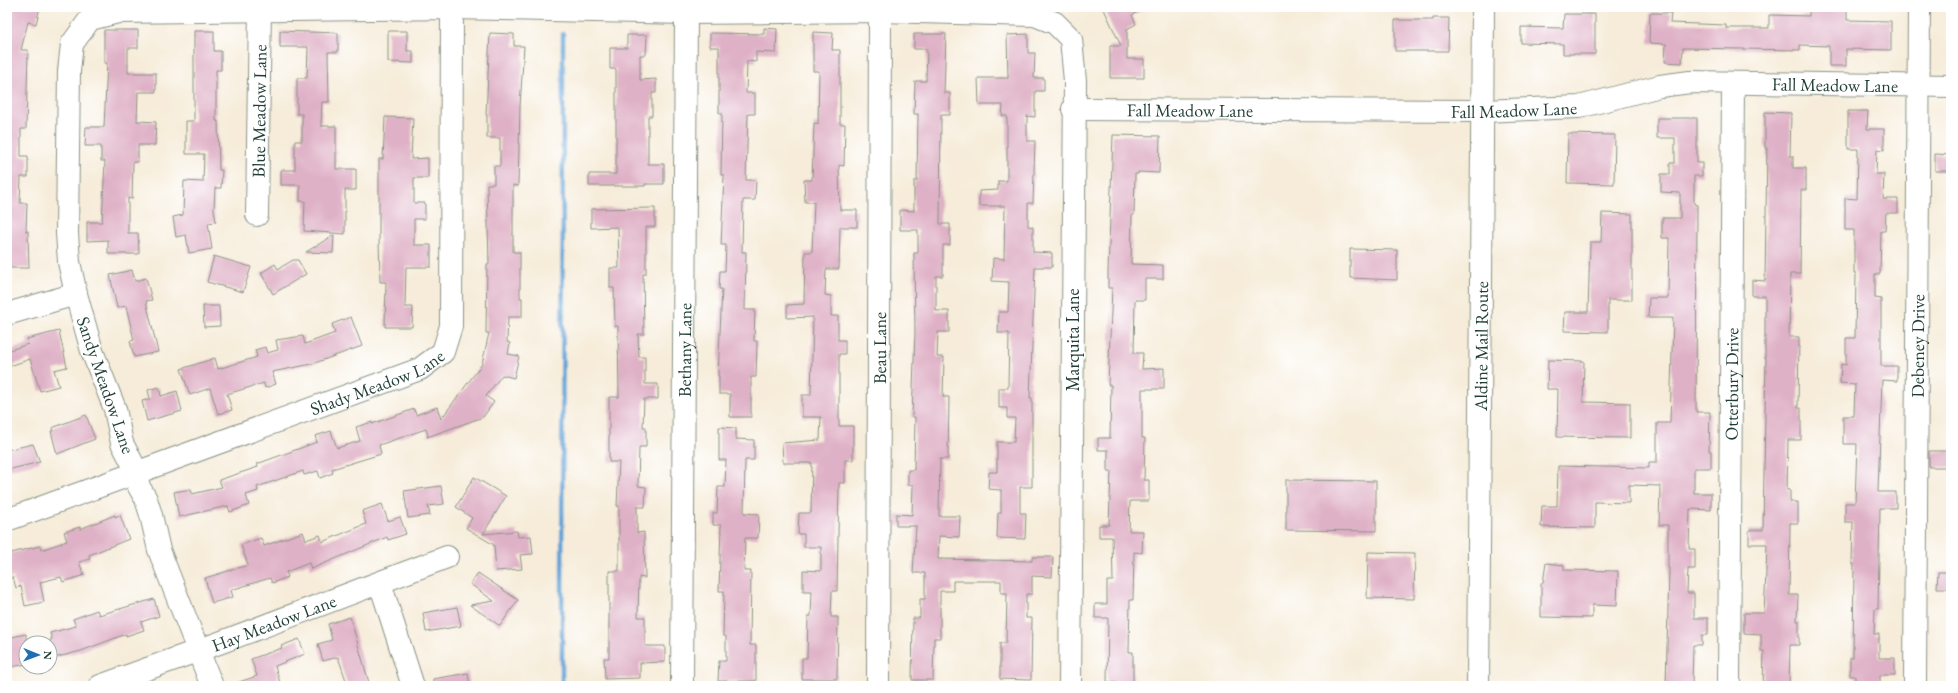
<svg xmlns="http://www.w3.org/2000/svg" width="1958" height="693" font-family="'EB Garamond',serif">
  <rect width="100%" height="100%" fill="#fff"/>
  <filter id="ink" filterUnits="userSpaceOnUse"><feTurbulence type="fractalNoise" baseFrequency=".025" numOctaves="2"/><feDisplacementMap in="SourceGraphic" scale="8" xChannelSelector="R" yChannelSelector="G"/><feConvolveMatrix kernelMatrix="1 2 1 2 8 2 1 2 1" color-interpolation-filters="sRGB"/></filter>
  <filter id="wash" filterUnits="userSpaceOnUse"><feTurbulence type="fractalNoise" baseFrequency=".012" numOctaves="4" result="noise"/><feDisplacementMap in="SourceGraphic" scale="16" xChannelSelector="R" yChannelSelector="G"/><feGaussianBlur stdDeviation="0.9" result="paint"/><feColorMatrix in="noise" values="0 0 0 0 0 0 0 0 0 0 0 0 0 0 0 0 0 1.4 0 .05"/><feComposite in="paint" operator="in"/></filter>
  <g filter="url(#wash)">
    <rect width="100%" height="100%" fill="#f6ecd9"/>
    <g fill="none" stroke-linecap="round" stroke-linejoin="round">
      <path stroke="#63a3d6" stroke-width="4.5" d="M562 686 563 34"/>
    </g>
    <g id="blocks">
      <path fill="#dfb1c6" d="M7 7H40L36 24 28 22 21 50H28L26 129H21V156H28V177H21L20 203H27L26 232 28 231 29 268H7Z
        M1103 7H1149L1132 15 1136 24 1127 29V59H1144V78H1110V46H1121Z
        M1809 7H1847V20L1891 21V50L1846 49V66H1829V46L1800 45V50L1683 48 1682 63 1665 62 1666 44 1649 43 1650 13H1671L1670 23 1726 25V28H1769V15L1809 16Z
        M1564 14H1595V54H1563V44L1521 43V27L1563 28Z
        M1433 18H1449L1448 51H1395V20H1433Z
        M764 28 777 29 776 53 756 52V62L747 61 746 93H755V114H748L746 180H756L755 200H743L742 252H746L745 310H755L754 341H757L756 377H751V417H730V394H719V376H718L722 289H719L720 271H725L726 245H721L724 175H721L722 113H719V47H710V33L764 34Z
        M104 30H138V48H128V73H156V92H138L137 121 156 122 155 145H138V162H133L132 199 128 198V233H138L139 254H108V240L87 241V222H102L105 161H101V146H85L86 127H104L107 63H104Z
        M194 31H214V51H221V70H216V121H218L219 170H222L221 188H215L214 210 216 222 208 223 212 249 189 253 186 235 176 237 173 217 183 215 184 181 203 182 204 154H186V121H194Z
        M280 31 338 33V52H328L329 102H322L321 126H336V169H356V190H345V234L304 231 305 201H300V185H281V170H295V141H302V114H297V78H307L308 47H280Z
        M388 31H407V51H413V63L388 62Z
        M813 32 833 33 832 50H840V124H845L844 166 839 165 840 210H857V227H840L839 269H826L825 295 831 296V316H838V340H845V354H839V426H853V460H845V483H839L837 591H832L831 617H838L837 679H802V658H807L808 616H811L812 591H803V570L821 571V547H804V534H798L799 513H811L812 463H783L782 443 820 440 821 417H802V395H811L813 317 787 318V305L804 304 805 252H812L814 202H805L804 180H812L814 123 818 124 819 71H813Z
        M490 33 514 34V46H524L520 106 518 186 513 185V252H520V298H522V317H508L507 342 510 343 508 354 519 356 514 378 502 375 486 396 494 402 483 417 427 437 428 435 426 429 379 445 381 454 332 469 333 473 320 478 318 471 304 475 303 471 257 487 258 491 246 495 249 505 230 512 228 506 179 517 174 492 191 489 192 494 222 487 219 480 258 467 257 464 317 442 315 436 331 431 337 448 360 441 356 427 372 422V424L414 409 416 415 437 407 441 419 482 364 489 333H486L487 264H489L487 184H494V166H500V138H487V115H486Z
        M914 34H946L944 93H950V115H941L940 224H950V245H943V276H936V311H949V332H938L937 357H944L943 397H949L948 459H940L939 516H960L959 537 939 536 938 559 1032 561V557H1053L1052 577 1032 576V594H1026V618H1032L1031 680 1000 679V643H1006L1007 593H1001V581H953V591H940V638H934L933 680H912L913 618H920V599H925V573H913L916 526H896V514L912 515 913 485H908V470H914L915 417H912L915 332 914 253H918V230H900V210L914 211V181H917L918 114H914L915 81H926L927 49H914Z
        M1028 34V53H1035L1034 78H1044V91H1035V117L1027 116V141H1035L1033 203H1028V226L1033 227V252L1052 253V267H1035L1030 398H1032V487H1020V513H1026L1025 539 997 538 998 513H1001V490L988 489 989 472H997V442H1014L1015 418H1007V408H999V388H1008L1009 333H998L999 312H1008L1009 282 992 281 993 258 1004 259 1005 206H979V191L998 190V181H1007V116H1002L1003 105H979L978 78H1008L1007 35Z
        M627 35H647L646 55H640V80L656 79V93H652V116H648V164H664V184H645V186H589V174H616V69H610V48H627Z
        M1848 111H1868L1867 129H1884V150L1877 149 1876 174H1884L1883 199H1898V213H1886L1885 231H1881L1880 274H1875V298L1881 299V366H1897V381L1882 380 1878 492H1896V508H1880L1878 609H1875L1874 634H1879V658H1895V675H1880V686H1855V676H1850V658H1853L1854 564H1852L1853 522H1845V503H1855L1857 444H1843V416H1854L1855 384 1840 383 1841 364 1846 365V338H1855L1856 273H1854V230H1845V198L1857 199 1858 149H1848Z
        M1765 112 1791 113 1790 156H1793V168H1806V190H1801L1800 274H1790L1789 337H1799L1798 408H1801V440H1788L1787 490H1790V502H1798V523H1790L1789 595H1798L1797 621H1799V645H1790L1789 686H1763L1764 651H1761V634L1744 633V613H1764L1766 572 1767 544H1749V530H1763L1766 358H1765V296H1752V280L1765 281 1767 148H1765Z
        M385 117 413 118 411 159 428 158V178H414V203H425V219H414V245H431V267H406L405 307H413L412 327H385L386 282H380L379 238V159H383Z
        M1657 118H1697V163H1702V176H1694V204L1697 205 1696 412H1710L1709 451H1711V468H1694V493H1711V510L1690 509 1689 549H1695V569H1688L1687 593H1694V618H1708V635H1702V645H1693L1692 686H1666L1669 568H1668V525H1659L1660 486 1629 485V503L1595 502V528L1541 527 1542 506H1557L1558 466 1649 468V462H1657V423H1670L1673 318H1648L1649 298H1668L1669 238H1662V218H1680V193L1661 192V174H1670V163H1675V138H1657Z
        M1568 134 1615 135 1614 184 1567 183Z
        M1113 135 1160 136 1159 173 1138 172V174H1135L1134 215H1132L1131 264 1163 265V279H1145V300H1135L1134 353H1143L1142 369 1164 368V389H1142V438H1145L1144 480H1149V501H1130L1129 531H1143L1142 553 1134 552 1133 600H1130L1129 652H1133V683L1107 682 1108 618H1095V604H1107V581H1113L1112 537H1099V525H1109L1111 471H1108V450H1098V438H1110L1111 385H1108L1112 288H1108V272Z
        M1935 154 1951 155V171H1935Z
        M655 208V227H646V274H643L644 334H638L639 357H645V384H658V399H644L643 427H646V447H639L638 486 646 487 645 507H637V533L644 532 645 578 639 577 638 617H645V646H665V662L640 663V678L605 679 604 658H609V571H619V506H617L619 462H609V397H619L618 326H615L614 288H610V268H619L618 227 591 228V209Z
        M1602 213 1632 214V300H1608V332L1564 331 1565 312H1588L1590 242H1601Z
        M334 235 333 253 306 252Z
        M1350 249 1397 250V280L1350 278Z
        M214 256 251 267 243 292 207 282Z
        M293 260H298L306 274 273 294 261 273 275 264 278 269Z
        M132 270 135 281 146 278 152 300 146 301 158 352 134 357 130 341 134 340 126 306 117 308 110 275Z
        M203 306H219L220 326 204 327Z
        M351 317 362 346 312 364 272 372 276 384 265 388 264 383 227 394 232 410 218 414 210 388 190 395 181 369 215 358 218 369 257 357 255 350 265 347 267 353 278 350 276 340 303 336 305 344 335 333 332 324Z
        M59 331 67 367 54 370 59 386 40 391 30 359 7 367V351L28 344 27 339Z
        M1548 360 1584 361 1583 402 1630 403V438L1557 437 1558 389H1547Z
        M159 387 161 396 177 391 182 411 147 421 142 401 150 399 148 390Z
        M86 415 95 439 57 454 51 431H53L52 428Z
        M719 427 736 428V439L754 440V460H745L744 513 759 514 758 538H745L744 571H751L750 645H756V681H718L719 661H726V636H723L724 591H719L721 525H713V513H717L718 487H725L726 460H719Z
        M33 444 40 462 7 470V450Z
        M1929 451H1951V467H1929Z
        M474 477 506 496 483 534 517 531 518 537 531 536 533 554 520 555 522 569 496 571 494 545 466 528 472 518 456 507Z
        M1286 480 1376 481V531L1286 530Z
        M441 486 444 504 428 506 430 515 408 518 404 491Z
        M382 504 388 521 400 517 406 534 388 540 387 537 311 569 309 563 286 572 288 577 272 583 270 578 231 590 233 597 212 603 205 578 248 565 241 545 261 538 264 546 303 532 306 540 320 535 322 542 366 524 362 511Z
        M115 515V517L120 515 129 539 89 555 90 559 79 562 84 575 63 582 61 577 40 582 44 602 25 606 21 586 16 588 13 577 7 579V554L40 546 41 550 67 541 64 532 80 527V529Z
        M1368 552 1415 553 1414 599 1367 598Z
        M1546 563 1564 565V570L1618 571 1617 606 1592 605V618L1541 617V583H1543Z
        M1938 572H1951V588H1937Z
        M478 573 518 600 500 626 470 605 494 601 470 584Z
        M154 599 159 616 141 622 144 630 126 636V634L81 651 50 659V640L52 639 50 633 76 626 73 619 97 610 99 615Z
        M457 607 461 626 426 632 423 613Z
        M350 617 370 686H348L338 657 323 661 318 644 332 640 328 624Z
        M26 634V664L7 668V638Z
        M299 639 305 654 275 666 281 686H233V684L257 676 251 659 282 648 281 646Z
        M468 673 470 686H433V679Z"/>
    </g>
  </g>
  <g filter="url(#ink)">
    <use href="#blocks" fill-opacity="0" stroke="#8a9486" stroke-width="1"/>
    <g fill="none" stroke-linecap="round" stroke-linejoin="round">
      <defs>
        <g id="minor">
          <path id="s1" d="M1073 109 1482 111 1579 107 1660 86 1690 82 1951 86"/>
          <path id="s2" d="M257 215 260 7"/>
          <path d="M7 314 76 294"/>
          <path id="s3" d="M7 520 420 369 443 352 451 326 452 8"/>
          <path d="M380 583 413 686"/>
          <path id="s4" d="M100 686 219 643 447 557"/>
          <path d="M212 686 159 550 151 515 146 499 139 487 135 468 122 443 115 409 92 351 76 294 69 262 67 233 69 71 72 44 90 19 118 12 452 8 686 13 880 11 1035 15 1055 23 1071 39 1075 81 1070 686"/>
          <path id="s5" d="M682 686 686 13"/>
          <path id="s6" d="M878 686 880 11"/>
          <path id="s7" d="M1729 686 1733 83"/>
          <path id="s8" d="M1915 686 1919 7"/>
        </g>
        <g id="major">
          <path id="s9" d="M1478 686 1483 7"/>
        </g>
      </defs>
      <use href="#minor" stroke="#8a9486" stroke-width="24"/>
      <use href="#major" stroke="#8a9486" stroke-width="24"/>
      <use href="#minor" stroke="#fff" stroke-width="22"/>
      <use href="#major" stroke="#fff" stroke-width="22"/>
    </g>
  </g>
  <g text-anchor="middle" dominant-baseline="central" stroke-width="3.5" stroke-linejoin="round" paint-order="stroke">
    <g font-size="18" fill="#1f3d34" stroke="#fff">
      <text stroke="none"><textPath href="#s1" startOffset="765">Fall Meadow Lane</textPath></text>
      <text stroke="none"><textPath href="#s1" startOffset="441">Fall Meadow Lane</textPath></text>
      <text stroke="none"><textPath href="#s1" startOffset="117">Fall Meadow Lane</textPath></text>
      <text stroke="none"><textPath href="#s2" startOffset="104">Blue Meadow Lane</textPath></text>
      <text transform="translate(1072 340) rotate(-90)">Marquita Lane</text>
      <text stroke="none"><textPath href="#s9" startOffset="340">Aldine Mail Route</textPath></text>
      <text stroke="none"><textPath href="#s8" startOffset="340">Debeney Drive</textPath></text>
      <text stroke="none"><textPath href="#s6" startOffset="338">Beau Lane</textPath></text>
      <text stroke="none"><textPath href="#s5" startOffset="336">Bethany Lane</textPath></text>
      <text stroke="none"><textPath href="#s3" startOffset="395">Shady Meadow Lane</textPath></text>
      <text stroke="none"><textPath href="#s7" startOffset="302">Otterbury Drive</textPath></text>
      <text transform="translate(106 385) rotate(71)">Sandy Meadow Lane</text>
      <text stroke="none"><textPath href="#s4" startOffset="185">Hay Meadow Lane</textPath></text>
    </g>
  </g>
  <rect width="1958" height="693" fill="none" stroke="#fff" stroke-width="24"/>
  <g transform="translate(38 655) rotate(91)"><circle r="19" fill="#ffffff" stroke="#a5b1ae"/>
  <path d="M0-3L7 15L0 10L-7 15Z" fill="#1f6fb2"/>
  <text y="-6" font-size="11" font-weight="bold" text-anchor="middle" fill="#1f3d34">N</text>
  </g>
</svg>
